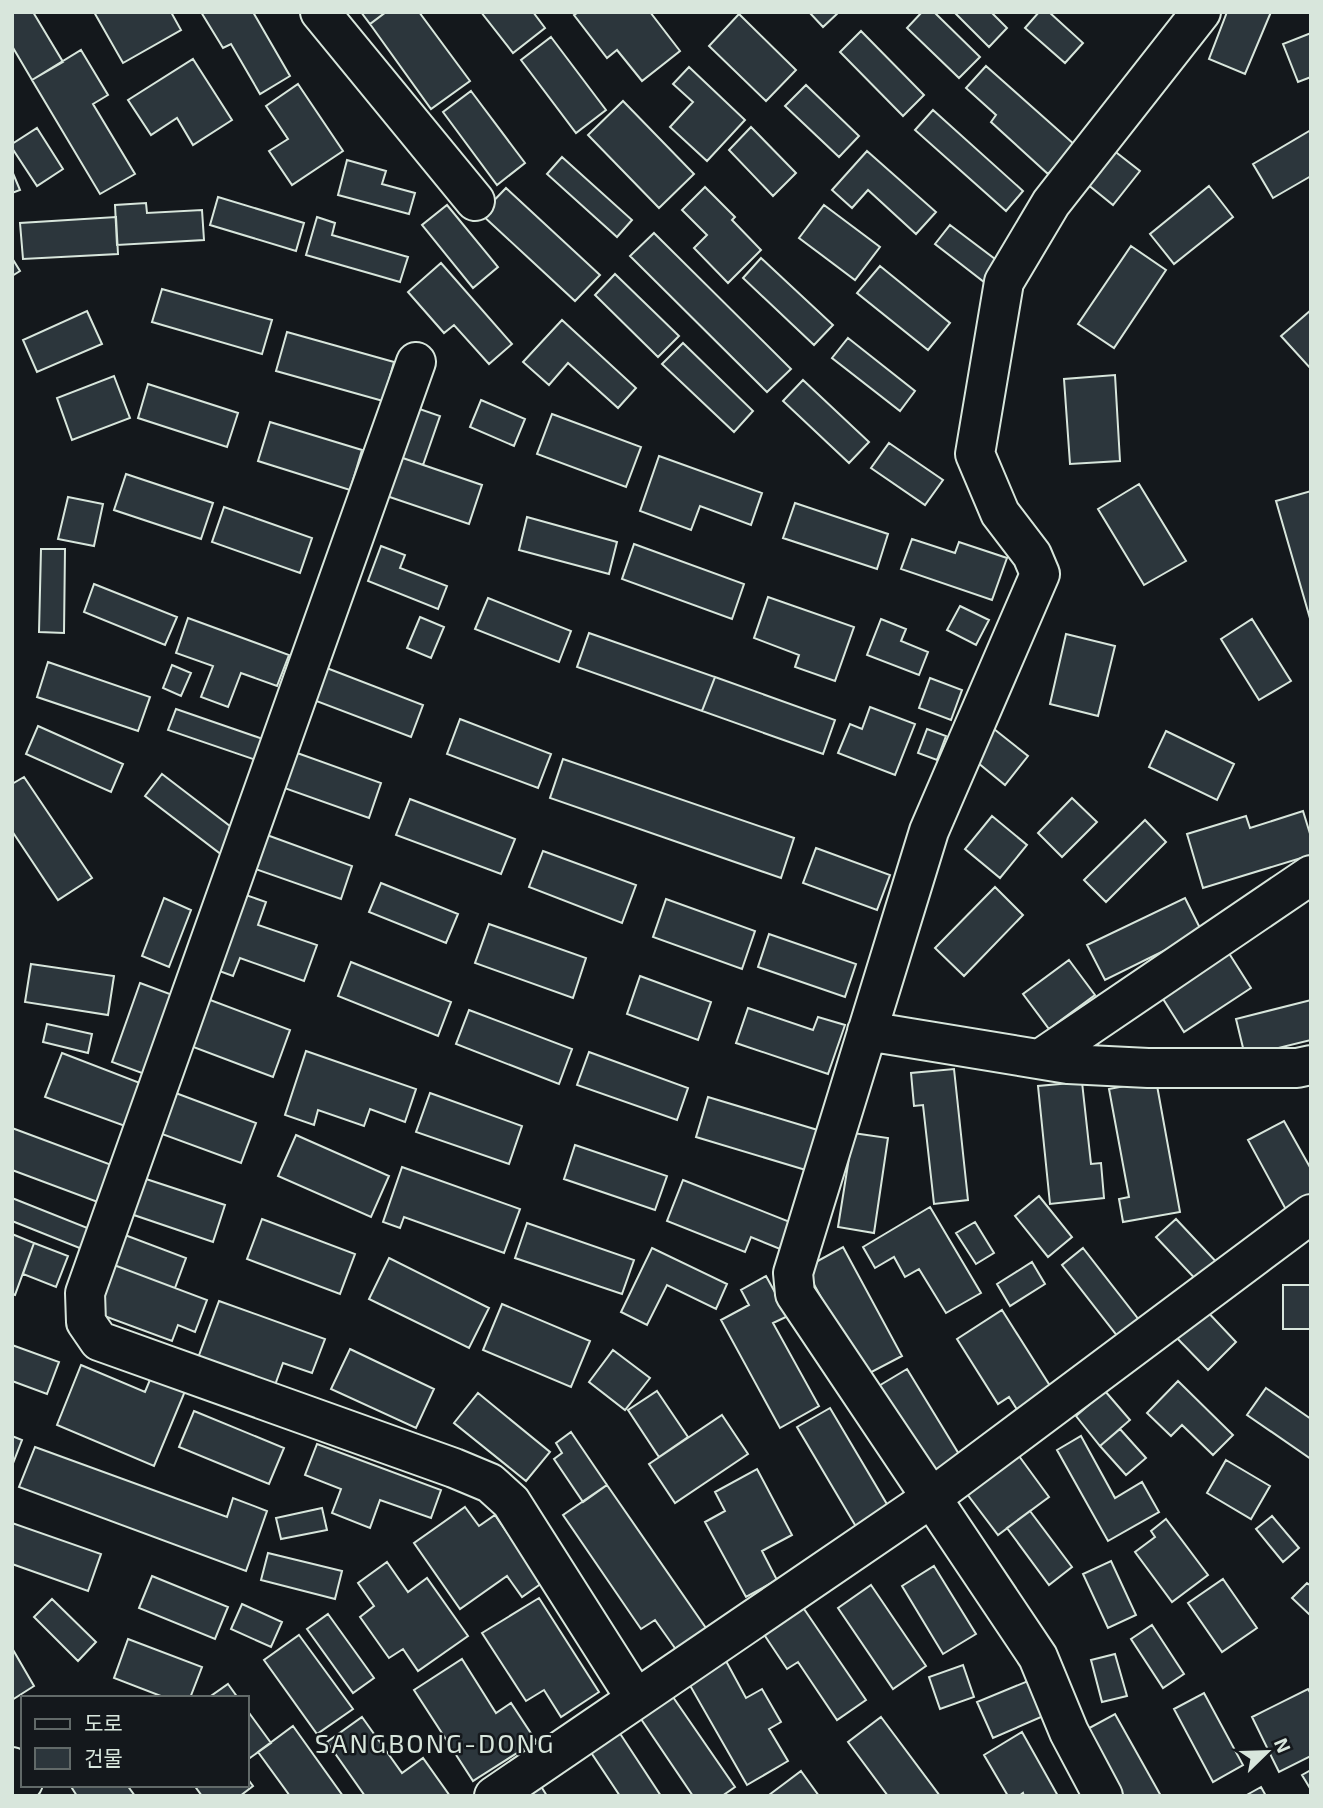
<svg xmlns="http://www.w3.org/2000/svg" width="1323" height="1808" font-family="'Exo 2','Noto Sans KR',sans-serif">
  <rect width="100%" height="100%" fill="#14181c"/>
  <path fill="#2c363c" stroke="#d8e6dc" stroke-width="2" d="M13 12H33L63 62 32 80 12 46Z
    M94 12H171L181 30 123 63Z
    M201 12H253L290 76 260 94 231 44 223 48Z
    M361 12H386L370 24Z
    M386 12H419L470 81 431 109 370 24Z
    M481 12H533L545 28 513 53Z
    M579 12H650L680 51 642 81 617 50 607 58 574 15Z
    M809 12H839L823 27Z
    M922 12H934L980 57 959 78 907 28Z
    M954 12H991L1007 28 989 47Z
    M1039 12H1049L1083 43 1065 63 1025 28Z
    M1227 12H1271L1245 74 1209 59Z
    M739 14 796 70 766 101 709 46Z
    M861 31 924 95 903 116 840 52Z
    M1311 33V77L1298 82 1283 44Z
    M551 37 606 110 576 133 521 60Z
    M81 50 108 95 93 104 135 174 100 194 32 80Z
    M193 59 232 120 193 145 177 118 151 135 128 100Z
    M986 66 1075 145 1048 174 991 122 996 115 966 88Z
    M689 67 745 120 707 161 670 127 693 102 673 84Z
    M298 84 343 151 292 185 269 151 288 139 266 106Z
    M806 85 859 136 839 157 785 106Z
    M471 91 525 163 497 185 443 112Z
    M623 101 694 174 659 208 588 135Z
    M933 110 1023 191 1006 211 915 130Z
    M751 127 796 173 773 196 729 150Z
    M37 128 63 169 37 186 12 148V144Z
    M1311 130V176L1273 198 1253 164Z
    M1108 146 1140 171 1113 205 1081 179Z
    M867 151 936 212 916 234 868 190 852 208 832 190Z
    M562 157 632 220 617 237 547 174Z
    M347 160 386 171 382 184 415 193 409 214 338 195Z
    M12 171 20 190 12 193Z
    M1209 186 1233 217 1174 264 1150 234Z
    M705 187 735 217 732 220 761 250 728 283 694 248 707 235 682 210Z
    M506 188 600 275 575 301 481 214Z
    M218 197 304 223 296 251 210 225Z
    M146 203 147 213 202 210 204 240 117 245 115 205Z
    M447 205 498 267 473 288 422 225Z
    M824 205 880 247 855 280 799 238Z
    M116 217 118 254 23 259 20 223Z
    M317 217 335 223 332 235 408 257 400 282 306 255Z
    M950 225 999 262 984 282 935 244Z
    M654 233 791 369 767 392 630 256Z
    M1131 246 1166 270 1114 348 1078 324Z
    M12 258 20 271 12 276Z
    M761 258 833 325 814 345 743 278Z
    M441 263 512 344 489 364 454 325 444 333 408 292Z
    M880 266 950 323 928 350 857 293Z
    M615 274 679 336 658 357 595 295Z
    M162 289 272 320 262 354 152 322Z
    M1311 310V369L1281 336Z
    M87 311 102 344 37 372 23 340Z
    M562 320 636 388 618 408 568 363 549 385 523 362Z
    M287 332 394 362 383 401 276 371Z
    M848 338 915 391 900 411 832 358Z
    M683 343 753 411 734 432 662 364Z
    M1115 375 1120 461 1070 464 1064 379Z
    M114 376 130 418 72 440 57 398Z
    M803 380 869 442 849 463 783 401Z
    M148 384 238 413 227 447 138 418Z
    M481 400 525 419 514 446 470 427Z
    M408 405 440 416 423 465 391 454Z
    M552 414 641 447 626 487 537 454Z
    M270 422 362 450 350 490 258 461Z
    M889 443 943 480 925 505 871 468Z
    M391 454 482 485 469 524 378 493Z
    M659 456 762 493 751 525 700 506 691 530 640 511Z
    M126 474 213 503 201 539 114 510Z
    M1139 484 1186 561 1144 585 1098 509Z
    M1311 491V622L1276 501Z
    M68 497 103 504 94 546 58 539Z
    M795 503 888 534 877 569 783 538Z
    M224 507 312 538 300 573 212 542Z
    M527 517 617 542 609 574 519 550Z
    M912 539 955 553 959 542 1007 558 992 600 901 569Z
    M634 544 744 584 732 619 622 579Z
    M381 546 405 555 400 568 447 586 438 609 368 581Z
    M41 549H65L64 633 39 632Z
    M94 584 177 617 165 645 84 612Z
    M768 597 854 627 835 681 795 667 799 655 754 638Z
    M488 598 571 631 559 662 475 629Z
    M960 606 989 620 976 645 947 630Z
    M420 617 444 627 431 658 407 648Z
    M188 618 289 655 277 686 241 673 228 707 201 697 213 666 176 653Z
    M881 619 906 629 901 641 928 652 919 675 867 655Z
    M1252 619 1291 681 1259 700 1221 639Z
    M589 633 715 677 702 711 577 667Z
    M1066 634 1115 646 1098 716 1050 704Z
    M48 662 150 697 138 731 37 697Z
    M172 665 191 673 181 696 163 688Z
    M324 667 423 705 411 737 311 699Z
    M715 677 835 720 823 754 702 711Z
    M930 678 962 690 951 720 919 708Z
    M870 707 915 724 895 775 838 753 850 724 862 729Z
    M176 709 263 739 256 760 168 730Z
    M460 719 551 754 538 788 447 754Z
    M38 726 123 764 111 792 26 754Z
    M927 729 946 736 937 760 918 753Z
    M994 729 1028 756 1005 785 972 758Z
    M1166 731 1234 764 1217 800 1149 767Z
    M286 749 381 783 369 818 273 784Z
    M563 759 794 838 781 878 550 798Z
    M162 774 239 833 222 855 145 796Z
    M24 777 92 878 58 900 12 831V784Z
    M1072 798 1097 822 1062 857 1038 833Z
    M410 799 515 839 501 874 396 835Z
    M1303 811 1311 837V855L1203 888 1187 834 1246 816 1250 828Z
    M992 816 1027 845 1000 878 965 849Z
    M1145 820 1166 842 1106 902 1084 880Z
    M256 831 352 866 341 899 244 865Z
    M816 848 890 875 877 910 803 883Z
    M543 851 636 885 622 923 529 887Z
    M381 883 458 914 446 943 369 912Z
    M995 887 1023 915 964 976 935 948Z
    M234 891 266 902 258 925 317 945 304 981 240 958 233 976 208 967Z
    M164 898 191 910 169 967 142 956Z
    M1185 898 1202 932 1105 980 1087 945Z
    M666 899 755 931 742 969 653 937Z
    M489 924 586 958 573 998 475 963Z
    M769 934 856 964 845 997 758 967Z
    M1225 947 1251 988 1184 1032 1158 991Z
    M1069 960 1095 995 1049 1029 1023 994Z
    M351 962 451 1002 438 1036 338 996Z
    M31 964 114 976 108 1015 25 1002Z
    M640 976 711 1002 698 1040 627 1014Z
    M140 983 178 997 150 1076 112 1062Z
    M197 995 290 1030 273 1077 180 1042Z
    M1311 1000V1040L1245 1056 1236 1019Z
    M748 1008 813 1030 818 1017 845 1025 828 1074 736 1043Z
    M469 1010 572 1049 559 1084 456 1044Z
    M47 1024 92 1034 88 1053 43 1042Z
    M306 1051 416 1089 405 1122 370 1109 364 1126 318 1110 314 1125 285 1115Z
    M589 1052 688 1088 677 1120 577 1085Z
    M62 1053 140 1083 125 1126 45 1097Z
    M954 1069 968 1200 934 1204 923 1105 914 1106 911 1073Z
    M1156 1080 1180 1212 1123 1222 1119 1199 1129 1197 1109 1089Z
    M1082 1082 1091 1164 1101 1163 1104 1198 1050 1204 1038 1086Z
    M165 1089 256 1123 241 1163 151 1130Z
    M430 1093 522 1126 509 1164 416 1132Z
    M708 1097 821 1131 809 1171 696 1137Z
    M1284 1121 1311 1169V1206L1290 1217 1248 1140Z
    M12 1128 117 1167 103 1204 12 1170Z
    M853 1133 888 1138 874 1233 838 1227Z
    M296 1135 389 1176 371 1217 278 1176Z
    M575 1145 667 1176 655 1210 564 1179Z
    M402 1167 520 1209 504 1253 404 1217 400 1228 383 1222Z
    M140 1177 225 1205 213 1242 128 1213Z
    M683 1180 790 1222 780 1249 751 1237 745 1252 667 1221Z
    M1039 1196 1072 1237 1048 1257 1015 1216Z
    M12 1198 90 1229 82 1249 12 1221Z
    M930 1207 981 1293 946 1313 919 1269 905 1277 894 1257 875 1268 863 1247Z
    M262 1219 355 1254 340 1294 247 1259Z
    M1176 1219 1222 1268 1202 1286 1156 1237Z
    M975 1222 994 1253 976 1264 956 1233Z
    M527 1223 634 1260 622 1294 515 1258Z
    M117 1232 186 1258 175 1288 106 1262Z
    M12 1234 34 1243 15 1295 12 1294Z
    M34 1243 68 1256 56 1287 23 1274Z
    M843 1247 902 1356 864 1376 805 1268Z
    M652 1248 727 1284 716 1309 667 1285 647 1325 621 1312Z
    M1083 1248 1143 1325 1122 1342 1062 1265Z
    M389 1258 489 1308 469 1348 369 1299Z
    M106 1262 207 1300 195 1332 178 1325 172 1341 88 1310Z
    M1032 1262 1045 1284 1010 1306 997 1284Z
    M766 1276 788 1316 773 1323 819 1406 780 1428 721 1320 749 1305 741 1290Z
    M1283 1285H1311V1329H1283Z
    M219 1301 325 1339 312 1373 283 1363 275 1385 198 1358Z
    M502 1304 590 1341 571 1387 483 1350Z
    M1203 1307 1236 1342 1208 1370 1174 1335Z
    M1002 1310 1059 1400 1025 1422 1009 1397 998 1404 957 1339Z
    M12 1345 59 1362 47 1394 12 1381Z
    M350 1349 434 1389 416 1428 331 1389Z
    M613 1350 650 1378 625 1410 589 1382Z
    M81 1365 145 1392 154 1370 188 1384 154 1466 57 1425Z
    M907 1369 965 1464 931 1485 872 1390Z
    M1178 1381 1233 1435 1213 1455 1182 1425 1171 1436 1147 1413Z
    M1266 1388 1311 1419V1459L1247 1415Z
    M657 1391 688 1437 659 1457 628 1410Z
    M1105 1391 1130 1420 1100 1446 1076 1416Z
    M478 1393 550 1452 526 1481 454 1423Z
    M830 1408 891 1511 858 1530 797 1427Z
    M194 1411 284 1448 269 1484 179 1447Z
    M722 1415 748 1454 675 1503 649 1464Z
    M1120 1429 1146 1458 1126 1475 1100 1446Z
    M571 1432 607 1485 583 1502 554 1459 562 1453 556 1443Z
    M12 1436 22 1440 12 1466Z
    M1081 1436 1115 1498 1142 1482 1159 1512 1108 1541 1057 1450Z
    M317 1444 441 1490 431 1518 380 1500 370 1528 332 1513 341 1489 305 1475Z
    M35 1447 227 1517 233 1498 267 1511 246 1571 19 1487Z
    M1019 1456 1049 1497 998 1535 967 1494Z
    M1226 1460 1270 1486 1251 1519 1207 1493Z
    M757 1469 792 1535 762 1551 777 1580 746 1597 705 1522 725 1511 715 1492Z
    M607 1485 708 1631 677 1651 655 1620 641 1629 563 1515Z
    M465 1507 479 1526 495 1515 542 1583 522 1597 507 1576 460 1609 414 1543Z
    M322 1508 327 1530 281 1539 276 1518Z
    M1030 1511 1072 1567 1049 1585 1007 1528Z
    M1272 1516 1299 1548 1283 1562 1256 1529Z
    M1166 1519 1208 1575 1172 1602 1135 1552 1155 1537 1151 1531Z
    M12 1523 101 1554 88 1591 12 1564Z
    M268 1553 342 1571 335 1599 261 1580Z
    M1111 1561 1136 1615 1108 1628 1083 1574Z
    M387 1562 408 1592 427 1578 468 1636 418 1671 403 1649 389 1658 360 1617 374 1606 358 1583Z
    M934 1566 976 1634 943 1654 902 1586Z
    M152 1576 228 1607 215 1639 139 1608Z
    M1223 1579 1257 1628 1222 1652 1188 1603Z
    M1307 1583 1311 1586V1616L1292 1598Z
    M871 1585 926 1666 893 1689 838 1608Z
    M539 1598 599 1692 561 1717 544 1690 526 1701 482 1633Z
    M52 1599 96 1642 78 1661 34 1617Z
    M242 1604 282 1622 271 1647 231 1629Z
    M802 1606 866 1700 837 1720 798 1662 787 1669 763 1633Z
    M328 1614 374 1678 353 1693 307 1629Z
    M1152 1625 1184 1674 1163 1688 1131 1639Z
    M299 1635 353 1709 317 1734 264 1660Z
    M128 1639 202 1667 190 1698H166L114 1678Z
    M12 1648 34 1686 12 1700Z
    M1115 1654 1127 1696 1102 1702 1091 1660Z
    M462 1659 496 1713 511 1703 536 1741 473 1781 414 1690Z
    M726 1661 746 1698 762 1689 781 1722 769 1729 788 1761 747 1785 688 1682Z
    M963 1665 974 1697 940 1709 929 1677Z
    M1033 1679 1048 1714 993 1738 977 1702Z
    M228 1684 238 1698H208Z
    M1308 1689 1311 1694V1756L1279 1772 1252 1717Z
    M1204 1693 1243 1765 1213 1782 1174 1709Z
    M673 1697 735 1787 722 1796H693L641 1719Z
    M247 1710 271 1743 247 1760Z
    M1115 1714 1161 1796H1118L1082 1732Z
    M362 1717 402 1773 423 1758 450 1796H365L327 1742Z
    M881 1717 940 1796H888L848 1742Z
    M293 1726 343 1796H290L258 1752Z
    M619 1732 661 1796H620L590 1751Z
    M1022 1732 1058 1796H1024L1023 1793 1019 1796H1008L984 1755Z
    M1311 1770V1790L1302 1775Z
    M801 1771 819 1796H769V1795Z
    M247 1778 253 1786 240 1796H202L194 1785H247Z
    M539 1783 547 1796H520Z
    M70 1785H127L135 1796H77Z
    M1261 1787 1266 1796H1245Z"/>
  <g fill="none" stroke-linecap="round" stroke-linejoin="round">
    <defs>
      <path id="minor" d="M320 12 475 201
        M416 362 85 1293 86 1322 99 1341 454 1468 490 1483 511 1502 636 1699
        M867 1031 1068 1064 1148 1068H1297L1311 1065
        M1040 1059 1311 875
        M12 1767 23 1782
        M494 1796 931 1498 1311 1214
        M1103 1796 1069 1732 1038 1657 795 1294 793 1273 929 831 1040 574 1032 555 1000 513 975 454 1004 282 1051 203 1201 12"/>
    </defs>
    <use href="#minor" stroke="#d8e6dc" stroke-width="42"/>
    <use href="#minor" stroke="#14181c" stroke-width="38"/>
  </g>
  <g text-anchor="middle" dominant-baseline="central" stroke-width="5" stroke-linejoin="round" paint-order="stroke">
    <g font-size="26" letter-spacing="2" fill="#d8e6dc" stroke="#14181c">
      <text x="435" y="1742">SANGBONG-DONG</text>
    </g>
  </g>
  <rect width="1323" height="1808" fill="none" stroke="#d8e6dc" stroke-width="28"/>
  <rect x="21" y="1696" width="228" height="91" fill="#14181c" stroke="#626a69" stroke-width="2"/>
  <rect x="35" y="1719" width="35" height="10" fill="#14181c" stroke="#626a69" stroke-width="2"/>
  <text x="84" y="1731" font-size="21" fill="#d8e6dc">도로</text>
  <rect x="35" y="1748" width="35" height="21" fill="#2c363c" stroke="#626a69" stroke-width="2"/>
  <text x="84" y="1766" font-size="21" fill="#d8e6dc">건물</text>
  <g transform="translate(1267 1752) rotate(67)" stroke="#14181c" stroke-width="5" paint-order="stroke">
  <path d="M0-5L12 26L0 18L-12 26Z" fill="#d8e6dc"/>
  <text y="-10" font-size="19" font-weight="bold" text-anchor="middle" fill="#d8e6dc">N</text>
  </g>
</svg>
